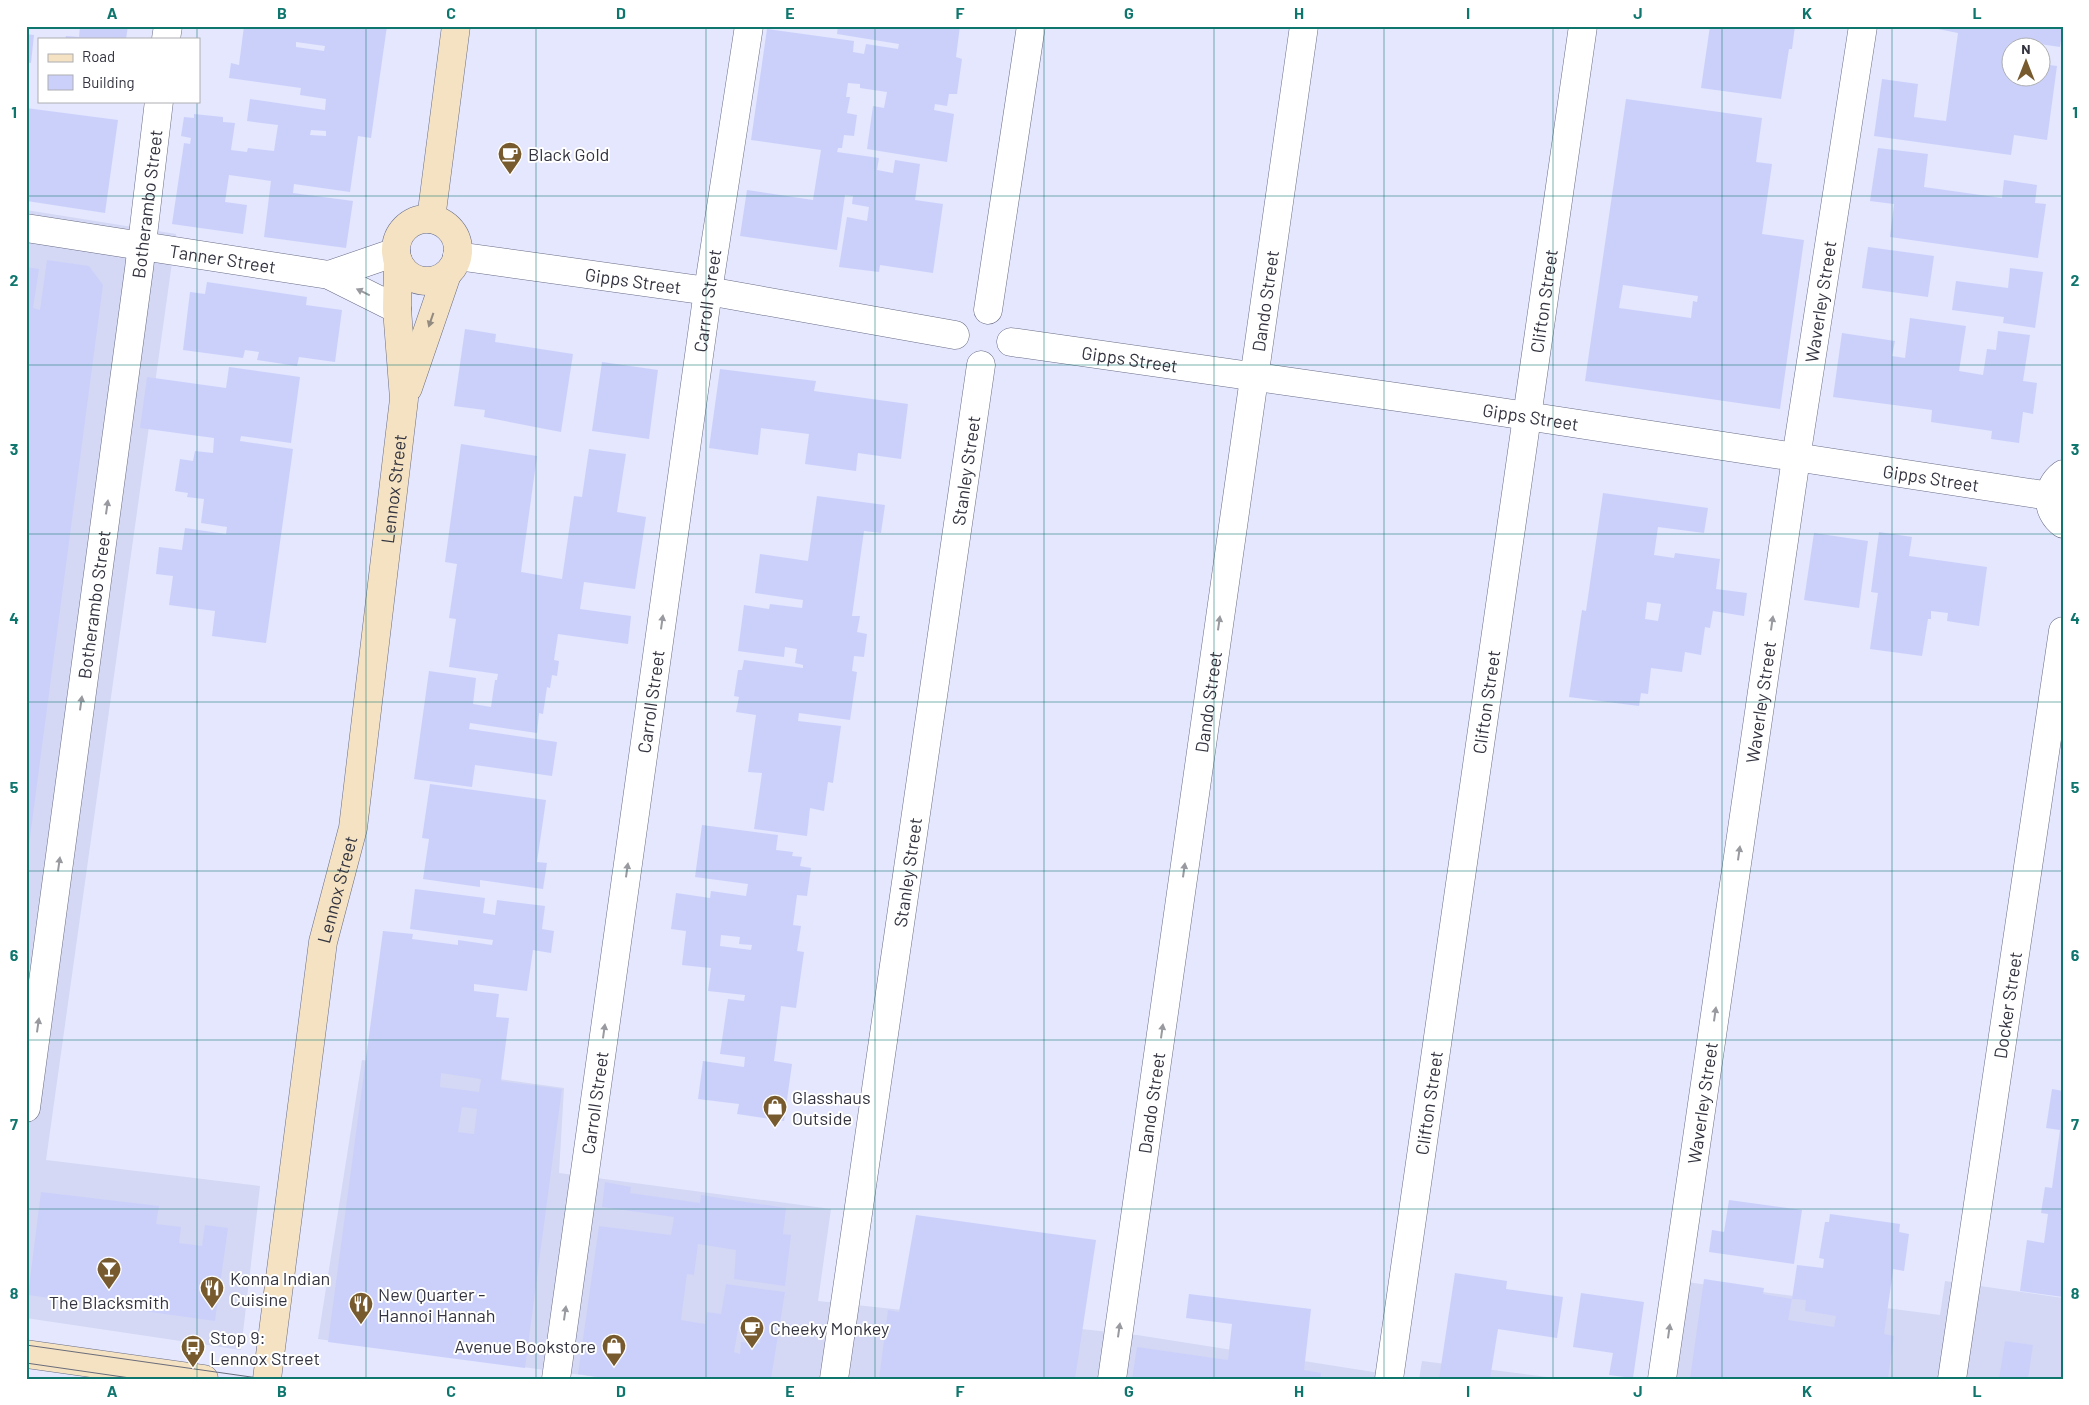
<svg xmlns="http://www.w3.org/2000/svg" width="2089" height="1405" font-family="Barlow,sans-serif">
  <rect width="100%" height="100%" fill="#e4e7fe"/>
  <path fill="#d4d8f4" d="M26 210 176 234 46 1160 260 1186 241 1350 26 1318Z
    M362 1060 564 1088 559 1173 831 1209 818 1301 1137 1335 1418 1379H611L318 1339Z
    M1663 1279 1940 1315 1945 1281 2063 1298V1379H1648Z
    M1422 1361 1562 1379H1419Z"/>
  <path fill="#cbd0fb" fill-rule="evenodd" d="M80 26H128L126 39H65L66 36 79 37Z
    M244 26H387L371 138 358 136 350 192 294 184 293 193 353 201 346 248 264 237 271 181 229 175 225 202 247 205 243 234 172 224 184 143 190 144 191 138 181 136 184 117 194 118V114L223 117V122L235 123 231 150 247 152 248 148 274 151 278 125 247 121 250 99 325 110 326 99 300 95 301 88 229 78 231 63 239 65ZM296 42 325 46 324 51 296 47ZM311 130 326 131V136L310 135Z
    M838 26H960L956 57 962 59 957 94H949L947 106 935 104 934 110 954 114 947 162 867 149 873 106 884 108 887 92 860 88V84L848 83 846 97H850L847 113 857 115 854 136 844 135 842 148H838L837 152 879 158 877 170 893 173 895 160 920 164 915 200 943 204 933 273 880 265 879 272 839 267 847 217 867 221 869 207 852 204 853 196 845 195 837 250 740 236 747 190 813 200 821 150 751 140 767 29 854 41 853 52 864 54 866 44 898 49 899 44 837 34Z
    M1710 26H1795L1792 49H1789L1781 99 1701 88Z
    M1923 26H2063L2060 47 2033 43 2032 48H2012V78H2042V64L2057 66 2047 140 2014 135 2011 155 1874 136 1882 79 1918 84 1914 117 1946 121 1958 33Z
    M26 34 34 35 31 63 26 62Z
    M1626 99 1762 118 1756 162 1772 164 1762 234 1804 240 1780 409 1585 381ZM1623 285 1698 296 1697 302 1693 301 1691 318 1619 308Z
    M26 108 118 120 105 213 27 201 29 191 26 190Z
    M1878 148 1928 154 1924 187 2002 198 2004 180 2037 185 2035 203 2046 204 2038 258 1890 237 1894 204 1870 201Z
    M1868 247 1934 256 1928 297 1862 288Z
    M47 260 89 266 103 285 27 860 26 267 39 269 33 308 40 310Z
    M2010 268 2043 272 2035 328 2003 323 2004 317 1952 310 1956 281 2008 288Z
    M207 282 307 297 306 305 342 310 335 362 299 357 297 366 257 360 259 352 245 350 243 358 183 350 190 292 205 294Z
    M1910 318 1966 326 1959 371 1983 375 1987 349 1996 350 1998 331 2030 335 2023 381 2037 383 2033 414 2023 412 2019 443 1991 439 1992 431 1931 422 1932 410 1833 397 1842 333 1895 341 1892 356 1905 358Z
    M465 329 496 334 495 342 573 354 561 432 484 417 485 410 454 406Z
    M602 362 658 370 649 439 592 431Z
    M229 367 300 377 291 443 241 436 240 441 293 449 266 643 212 636 215 611 169 605 173 576 156 574 159 547 182 550 185 528 226 534 227 527 201 523 204 499 187 497 188 493 175 491 180 459 193 461 195 451 213 453 214 438 140 428 147 377 226 388Z
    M720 369 816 381 814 391 908 404 901 459 858 453 856 471 805 464 809 434 761 428 758 455 709 448Z
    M461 444 537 456 521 572 562 579 574 496 582 497 589 449 626 454 617 512 646 517 635 589 584 582 580 609 631 616 628 644 558 634 554 660 559 661 557 676 552 675 550 688 547 687 543 714 539 713 537 733 470 723 469 729 557 742 552 776 475 765 472 787 414 779 429 671 476 678 473 704 491 707 495 680H497L498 674 449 667 456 619 449 618 457 564 445 562Z
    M1603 493 1708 508 1704 533 1658 527 1654 555 1674 558 1675 553 1720 559 1716 589 1747 593 1744 616 1713 611 1710 628 1705 627 1701 655 1685 652 1682 672 1651 668 1648 694 1641 693 1639 706 1569 697 1582 610 1586 611ZM1647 602 1661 604 1658 621 1645 619Z
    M817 496 885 505 881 533 864 531 852 616H860L857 632 867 634 864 657 854 656 852 671 857 672 850 720 799 713 798 721 841 726 833 783 828 782 824 811 810 808 807 836 754 829 762 773 748 772 756 715 736 712 739 697 734 696 738 670H742L744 660 803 668V665L795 663 797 649 785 647 784 657 738 651 744 605 769 609 770 604 802 608 803 600 755 593 760 554 808 561Z
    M1879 532 1912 537 1909 556 1987 567 1979 626 1947 621 1948 613 1931 611V619H1928L1922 656 1870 649 1878 593 1871 592Z
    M1814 533 1868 541 1859 608 1804 600Z
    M430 784 546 800 537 862 547 863 543 889 480 880V887L423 879 429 839 422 838Z
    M702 825 778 835 776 850 793 852 792 856 802 857 800 866 811 868 807 896 797 895 793 925 801 926 797 951 804 952 796 1008 781 1006 774 1061 792 1064 784 1121 737 1114 739 1104 698 1099 703 1061 744 1067 745 1057 720 1054 728 999 744 1001 745 995 708 991 711 968 682 965 686 931 671 929 676 893 710 898 711 891 746 896 748 884 695 877ZM721 935 740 937 739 944 752 945 751 950 720 946Z
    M415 889 485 898 483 913 495 915 497 900 545 906 542 929 554 931 551 953 533 950 527 991 474 984V991L499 994 496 1017 509 1018 501 1081 562 1089 525 1368 328 1342 383 931 413 934 412 939 458 945V940L492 945 493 940 410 929ZM441 1073 481 1079 479 1092 440 1087ZM462 1107 477 1109 474 1134 458 1132Z
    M2052 1089 2063 1091V1297L2020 1291 2027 1240 2044 1243 2048 1214 2041 1213 2045 1187 2052 1188 2060 1130 2046 1128Z
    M605 1182 631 1187 630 1193 700 1203 701 1195 786 1208 783 1234 791 1235 785 1286 734 1279 736 1250 698 1244 694 1275 687 1274 681 1320 705 1324 707 1312 721 1314 726 1284 785 1292 771 1379H611L578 1374 599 1226 671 1235 674 1217 602 1207ZM739 1324 761 1327 760 1344 741 1342 740 1354 734 1352Z
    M41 1192 159 1206 156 1224 181 1227 179 1243 202 1246 205 1225 228 1228 215 1321 28 1295Z
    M1729 1200 1802 1210 1794 1264 1709 1252 1712 1230 1724 1232Z
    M1830 1214 1900 1224 1899 1232 1909 1234 1904 1271 1893 1269 1892 1278 1884 1334 1894 1336 1888 1379H1690L1704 1279 1764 1288 1763 1294 1792 1299 1788 1320 1834 1327 1836 1316 1805 1311 1806 1300 1792 1299 1797 1265 1823 1268 1824 1259 1819 1258 1825 1222H1829Z
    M916 1215 1096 1240 1075 1379H879L888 1310 899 1312Z
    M1455 1273 1507 1281 1506 1289 1563 1297 1557 1338 1498 1329 1490 1379H1439Z
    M1581 1293 1644 1302 1633 1378 1609 1375 1613 1353 1573 1347Z
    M1189 1294 1311 1309 1304 1370 1321 1373 1320 1379H1132L1137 1347 1228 1360 1232 1324 1186 1318Z
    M2005 1341 2033 1345 2028 1379H1999Z"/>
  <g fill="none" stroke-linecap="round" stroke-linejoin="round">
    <defs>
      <g id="street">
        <path d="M166 39 168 26"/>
        <path id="s1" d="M26 228 329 275 397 309"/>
        <path id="s2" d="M457 256 708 291 955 335"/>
        <path d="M329 275 396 252"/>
        <path d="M988 310 1031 26"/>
        <path id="s3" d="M1011 342 1474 408 2050 496"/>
        <path d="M2063 474C2046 487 2045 511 2063 524"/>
        <path id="s4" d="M26 1108 139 269 159 101"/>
        <path id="s5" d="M556 1379 708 291 749 26"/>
        <path id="s6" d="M834 1379 981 365"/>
        <path id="s7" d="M1112 1379 1304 26"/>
        <path id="s8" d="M1389 1379 1583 26"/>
        <path id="s9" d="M1662 1379 1796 458 1863 26"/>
        <path id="s10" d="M1952 1379 2063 631"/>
      </g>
      <g id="secondary">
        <path d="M431 219 456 26"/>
        <circle cx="427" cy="250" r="31"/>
        <path d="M408 388 447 274"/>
        <path d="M26 1354 204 1379"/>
        <path id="s11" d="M267 1379 323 942 353 828 404 399 397 309 398 261"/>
      </g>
    </defs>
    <use href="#street" stroke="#696d86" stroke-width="29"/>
    <use href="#secondary" stroke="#696d86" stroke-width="29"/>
    <use href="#street" stroke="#fff" stroke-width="28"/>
    <use href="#secondary" stroke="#f4e2c2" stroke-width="28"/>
    <path stroke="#6a6b7a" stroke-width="1" d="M26 1345 265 1379
      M26 1363 137 1379"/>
  </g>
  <defs><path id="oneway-solid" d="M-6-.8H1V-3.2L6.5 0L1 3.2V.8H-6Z" transform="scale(1.25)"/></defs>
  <g fill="#999a9f">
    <use href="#oneway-solid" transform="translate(363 292) rotate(-154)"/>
    <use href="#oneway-solid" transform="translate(107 507) rotate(-82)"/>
    <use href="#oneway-solid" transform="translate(662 622) rotate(-82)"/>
    <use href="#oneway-solid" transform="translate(1219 623) rotate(-82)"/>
    <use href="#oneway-solid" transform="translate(1772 623) rotate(-82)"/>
    <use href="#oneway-solid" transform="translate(81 703) rotate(-82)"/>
    <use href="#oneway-solid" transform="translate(1739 853) rotate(-82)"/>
    <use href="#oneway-solid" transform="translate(59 864) rotate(-82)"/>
    <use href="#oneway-solid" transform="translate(627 870) rotate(-82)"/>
    <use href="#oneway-solid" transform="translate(1184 870) rotate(-82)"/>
    <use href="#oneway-solid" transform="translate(1715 1014) rotate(-82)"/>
    <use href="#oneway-solid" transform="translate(38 1025) rotate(-82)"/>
    <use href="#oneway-solid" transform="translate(604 1031) rotate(-82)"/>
    <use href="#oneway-solid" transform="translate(1162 1031) rotate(-82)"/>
    <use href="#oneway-solid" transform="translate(565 1313) rotate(-82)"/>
    <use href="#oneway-solid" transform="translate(1119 1330) rotate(-82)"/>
    <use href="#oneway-solid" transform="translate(1669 1331) rotate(-82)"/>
  </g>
  <use fill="#948b80" href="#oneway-solid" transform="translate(431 320) rotate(109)"/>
  <path fill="none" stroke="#0f766e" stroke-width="1" stroke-opacity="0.55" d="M197 26V39M366 26V1379M536 26V1379M706 26V1379M875 26V1379M1044 26V1379M1214 26V1379M1384 26V1379M1553 26V1379M1722 26V1379M1892 26V1379M197 101V1379M26 196H2063M26 365H2063M26 534H2063M26 702H2063M26 871H2063M26 1040H2063M26 1209H2063"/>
  <defs>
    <symbol id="cafe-pin" viewBox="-11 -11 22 30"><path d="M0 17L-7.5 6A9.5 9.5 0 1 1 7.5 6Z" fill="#775a2d" stroke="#fff"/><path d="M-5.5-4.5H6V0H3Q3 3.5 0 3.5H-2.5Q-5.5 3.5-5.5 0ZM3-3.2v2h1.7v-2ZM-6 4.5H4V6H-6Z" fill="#fff"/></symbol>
    <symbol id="shop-pin" viewBox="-11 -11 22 30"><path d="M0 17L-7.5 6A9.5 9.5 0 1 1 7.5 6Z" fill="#775a2d" stroke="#fff"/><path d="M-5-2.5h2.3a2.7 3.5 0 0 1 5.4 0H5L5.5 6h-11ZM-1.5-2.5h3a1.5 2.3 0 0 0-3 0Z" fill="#fff"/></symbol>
    <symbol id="bar-pin" viewBox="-11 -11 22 30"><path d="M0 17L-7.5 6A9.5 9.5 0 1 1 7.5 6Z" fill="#775a2d" stroke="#fff"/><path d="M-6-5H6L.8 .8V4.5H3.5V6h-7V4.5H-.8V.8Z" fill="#fff"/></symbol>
    <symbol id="restaurant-pin" viewBox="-11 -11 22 30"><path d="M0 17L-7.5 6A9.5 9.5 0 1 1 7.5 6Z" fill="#775a2d" stroke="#fff"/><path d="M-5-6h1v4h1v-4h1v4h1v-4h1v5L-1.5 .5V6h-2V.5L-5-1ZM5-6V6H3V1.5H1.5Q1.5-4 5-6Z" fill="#fff"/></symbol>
    <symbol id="bus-pin" viewBox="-11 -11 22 30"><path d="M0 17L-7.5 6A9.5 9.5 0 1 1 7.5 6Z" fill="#775a2d" stroke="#fff"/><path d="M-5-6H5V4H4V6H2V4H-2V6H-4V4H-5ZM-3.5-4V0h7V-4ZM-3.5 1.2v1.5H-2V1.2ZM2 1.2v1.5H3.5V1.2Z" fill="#fff"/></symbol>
  </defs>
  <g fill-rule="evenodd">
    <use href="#cafe-pin" x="496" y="140" width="28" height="38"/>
    <use href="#shop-pin" x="761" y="1093" width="28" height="38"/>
    <use href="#bar-pin" x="95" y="1255" width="28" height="38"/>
    <use href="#restaurant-pin" x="198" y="1274" width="28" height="38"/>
    <use href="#restaurant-pin" x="347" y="1290" width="28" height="38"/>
    <use href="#cafe-pin" x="738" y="1314" width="28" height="38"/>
    <use href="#shop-pin" x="600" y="1332" width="28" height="38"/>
    <use href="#bus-pin" x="179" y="1333" width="28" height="38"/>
  </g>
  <g text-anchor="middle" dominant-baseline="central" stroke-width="4" stroke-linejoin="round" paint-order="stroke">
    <g font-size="18" fill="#33343f" stroke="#fff" text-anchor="start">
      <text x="528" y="154">Black Gold</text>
      <text x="792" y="1097">Glasshaus<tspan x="792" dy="21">Outside</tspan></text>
      <text x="230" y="1278">Konna Indian<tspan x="230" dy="21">Cuisine</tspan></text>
      <text x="378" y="1294">New Quarter -<tspan x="378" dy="21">Hannoi Hannah</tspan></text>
      <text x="109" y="1302" text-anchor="middle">The Blacksmith</text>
      <text x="770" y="1328">Cheeky Monkey</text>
      <text x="210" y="1337">Stop 9:<tspan x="210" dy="21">Lennox Street</tspan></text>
      <text x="596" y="1346" text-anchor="end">Avenue Bookstore</text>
    </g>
    <g font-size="18" fill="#33343f" stroke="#fff">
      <text stroke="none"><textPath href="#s4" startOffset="912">Botherambo Street</textPath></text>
      <text stroke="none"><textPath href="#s1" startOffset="199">Tanner Street</textPath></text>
      <text stroke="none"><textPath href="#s2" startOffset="178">Gipps Street</textPath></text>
      <text stroke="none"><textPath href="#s5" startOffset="1089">Carroll Street</textPath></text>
      <text stroke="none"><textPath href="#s7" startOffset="1089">Dando Street</textPath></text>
      <text stroke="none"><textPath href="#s8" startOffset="1089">Clifton Street</textPath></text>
      <text stroke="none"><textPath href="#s9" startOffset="1089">Waverley Street</textPath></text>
      <text stroke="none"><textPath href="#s3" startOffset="120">Gipps Street</textPath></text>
      <text stroke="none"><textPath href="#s3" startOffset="525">Gipps Street</textPath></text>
      <text stroke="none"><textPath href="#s6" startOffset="918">Stanley Street</textPath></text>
      <text stroke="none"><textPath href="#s3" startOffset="930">Gipps Street</textPath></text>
      <text stroke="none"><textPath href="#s11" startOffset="900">Lennox Street</textPath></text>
      <text stroke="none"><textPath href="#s4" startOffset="508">Botherambo Street</textPath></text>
      <text stroke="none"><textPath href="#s5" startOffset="684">Carroll Street</textPath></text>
      <text stroke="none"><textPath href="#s7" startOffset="684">Dando Street</textPath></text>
      <text stroke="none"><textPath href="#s8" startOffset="684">Clifton Street</textPath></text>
      <text stroke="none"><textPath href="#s9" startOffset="684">Waverley Street</textPath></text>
      <text stroke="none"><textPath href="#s6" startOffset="512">Stanley Street</textPath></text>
      <text stroke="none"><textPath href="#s11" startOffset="495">Lennox Street</textPath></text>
      <text stroke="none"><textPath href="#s10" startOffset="378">Docker Street</textPath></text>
      <text stroke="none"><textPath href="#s5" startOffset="279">Carroll Street</textPath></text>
      <text stroke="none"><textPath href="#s7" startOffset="279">Dando Street</textPath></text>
      <text stroke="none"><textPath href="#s8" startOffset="279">Clifton Street</textPath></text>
      <text stroke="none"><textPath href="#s9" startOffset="279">Waverley Street</textPath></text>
    </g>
  </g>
  <rect width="2089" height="1405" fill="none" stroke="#ffffff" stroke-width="55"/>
  <rect x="38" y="38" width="162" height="65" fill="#ffffff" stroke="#adaeb2"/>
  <rect x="48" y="54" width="25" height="8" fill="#f4e2c2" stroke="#adaeb2"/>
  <text x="82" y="62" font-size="15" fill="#33343f">Road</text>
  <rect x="48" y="75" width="25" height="15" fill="#cbd0fb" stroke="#adaeb2"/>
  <text x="82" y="88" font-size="15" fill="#33343f">Building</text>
  <g transform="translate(2026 62)"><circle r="24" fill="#ffffff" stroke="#adaeb2"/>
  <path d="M0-4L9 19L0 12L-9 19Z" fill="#775a2d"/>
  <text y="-8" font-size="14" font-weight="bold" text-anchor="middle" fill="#33343f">N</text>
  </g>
  <rect x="28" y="28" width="2034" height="1350" fill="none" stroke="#0f766e" stroke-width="2"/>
  <g font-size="16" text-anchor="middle" font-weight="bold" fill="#0f766e">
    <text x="112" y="19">A</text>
    <text x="282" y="19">B</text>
    <text x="451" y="19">C</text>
    <text x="621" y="19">D</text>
    <text x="790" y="19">E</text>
    <text x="960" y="19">F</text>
    <text x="1129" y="19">G</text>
    <text x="1299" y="19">H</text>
    <text x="1468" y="19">I</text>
    <text x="1638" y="19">J</text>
    <text x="1807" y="19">K</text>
    <text x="1977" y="19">L</text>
    <text x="14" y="118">1</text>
    <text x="2075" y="118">1</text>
    <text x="14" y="286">2</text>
    <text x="2075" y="286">2</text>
    <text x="14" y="455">3</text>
    <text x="2075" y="455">3</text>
    <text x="14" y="624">4</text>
    <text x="2075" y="624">4</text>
    <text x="14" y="793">5</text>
    <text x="2075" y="793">5</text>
    <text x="14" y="961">6</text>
    <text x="2075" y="961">6</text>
    <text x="14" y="1130">7</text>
    <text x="2075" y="1130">7</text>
    <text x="14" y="1299">8</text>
    <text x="2075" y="1299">8</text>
    <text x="112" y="1397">A</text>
    <text x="282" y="1397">B</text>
    <text x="451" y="1397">C</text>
    <text x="621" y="1397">D</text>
    <text x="790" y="1397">E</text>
    <text x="960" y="1397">F</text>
    <text x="1129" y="1397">G</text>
    <text x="1299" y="1397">H</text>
    <text x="1468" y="1397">I</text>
    <text x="1638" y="1397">J</text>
    <text x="1807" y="1397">K</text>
    <text x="1977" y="1397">L</text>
  </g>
</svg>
